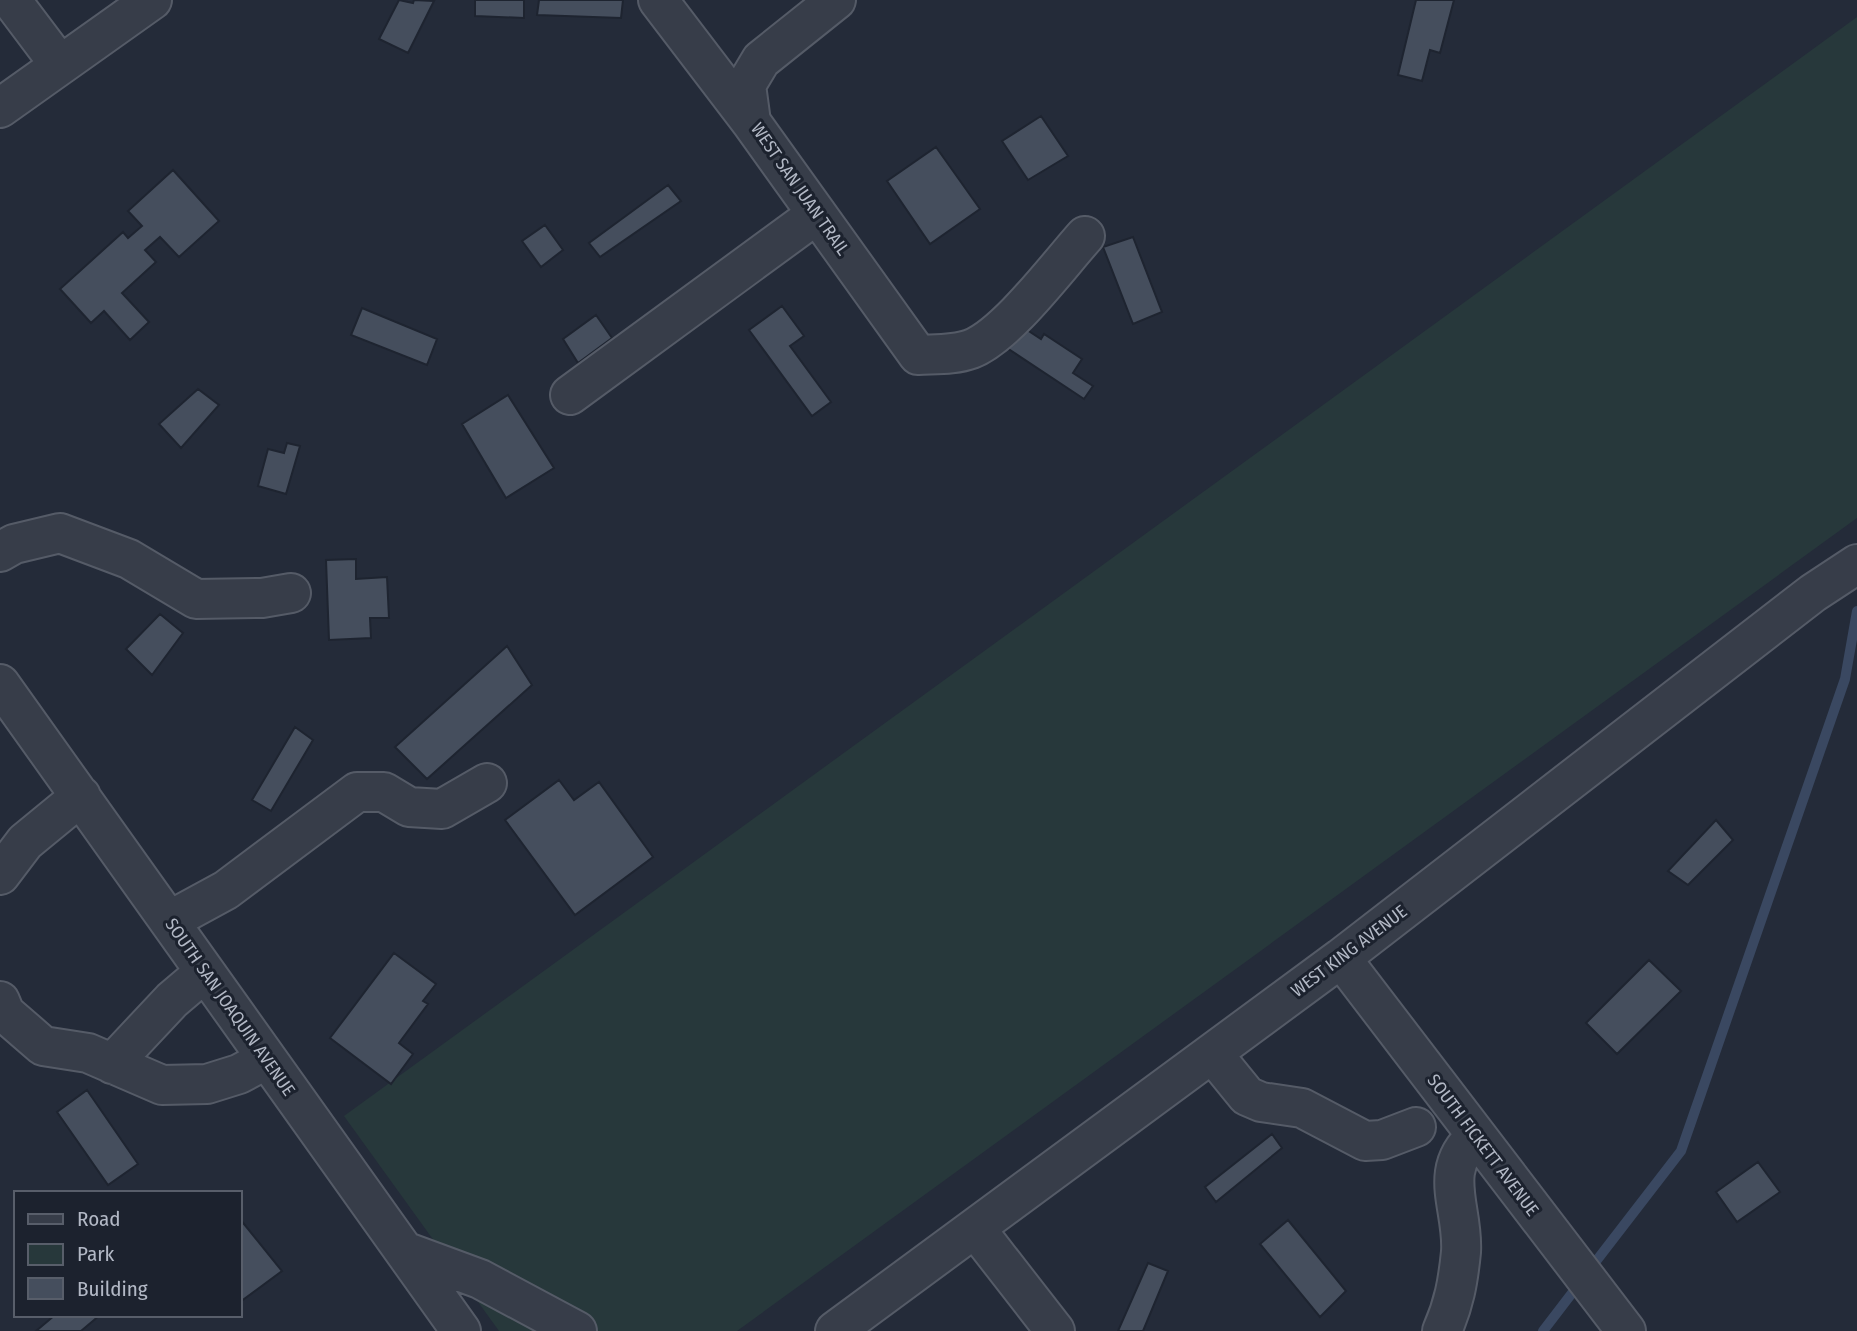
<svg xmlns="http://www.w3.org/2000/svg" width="1857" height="1331" font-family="'Fira Sans Condensed',sans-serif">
  <rect width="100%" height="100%" fill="#242b39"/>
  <path fill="#27383b" d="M1857 17V518L737 1331H499L344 1116Z"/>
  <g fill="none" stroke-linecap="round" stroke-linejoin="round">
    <path stroke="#3a4861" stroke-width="10" d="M1590 1269 1681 1151 1845 679 1857 611
      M1543 1331 1579 1284"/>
  </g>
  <path fill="#454e5d" stroke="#1e2430" stroke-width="2" d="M399 0 413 3 414 0 434 1 408 53 379 39Z
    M475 0H524V18L475 16Z
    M539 0H623L621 18 537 15Z
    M1416 0H1454L1440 53 1430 50 1422 81 1398 75Z
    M1041 116 1068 156 1028 180 1002 141Z
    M936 147 980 209 930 244 887 181Z
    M173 170 219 221 179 257 160 237 145 250 156 262 122 293 149 322 130 340 104 311 91 323 60 289 123 232 128 238 142 226 128 211Z
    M668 185 681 201 600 257 589 243Z
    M545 225 563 250 541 267 522 241Z
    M1133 237 1162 312 1133 324 1103 247Z
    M782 306 804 336 790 346 831 402 812 416 749 330Z
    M362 308 437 339 427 365 351 335Z
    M596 315 612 338 578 363 563 339Z
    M1021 326 1041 339 1044 334 1082 359 1073 373 1093 386 1084 399 1007 348Z
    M198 389 219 405 181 448 159 424Z
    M508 395 554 468 506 498 462 424Z
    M287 443 300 446 286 494 258 486 268 449 284 453Z
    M356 559V579L387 577 389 618H370L371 638 329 640 326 560Z
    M160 614 183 633 152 675 126 649Z
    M507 646 532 685 427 779 395 747Z
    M295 727 313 740 271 811 252 800Z
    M559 780 574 800 599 782 653 857 575 915 505 820Z
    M1716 820 1733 840 1688 885 1668 871Z
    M394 953 436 984 423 1001 428 1004 399 1043 413 1054 391 1084 330 1038Z
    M1649 960 1681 991 1617 1054 1586 1023Z
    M87 1090 138 1164 108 1185 57 1112Z
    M1272 1134 1282 1148 1216 1202 1205 1187Z
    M1758 1162 1780 1192 1737 1222 1716 1192Z
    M240 1219 282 1271 240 1302Z
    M1288 1220 1346 1291 1320 1317 1260 1244Z
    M1148 1263 1168 1271 1143 1331H1118Z
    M55 1315H100L81 1331H36Z"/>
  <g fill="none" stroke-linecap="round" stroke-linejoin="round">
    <defs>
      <path id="minor" d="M11 0 60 65
        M658 0 751 122
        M836 0 761 60 746 85 751 122 918 355C936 354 955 355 971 349 1007 335 1058 266 1085 236
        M0 108 152 0
        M570 395 817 214
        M0 552 14 544 60 533 129 559 196 599 262 598 291 593
        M0 684 461 1331
        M0 875 25 842 81 796
        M169 921 226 890 357 792H384L409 807 442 809 487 783
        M1341 958 1626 1331
        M0 1001 5 1013 43 1046 88 1053 162 1085 207 1084 239 1074 267 1059
        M1212 1053 1247 1096 1261 1102 1302 1108 1365 1141 1382 1140 1416 1127
        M112 1064 172 1000 205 972
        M975 1228 1055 1331
        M404 1251 480 1279 577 1331
        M835 1331 1341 958 1813 593 1857 564
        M1442 1331C1454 1304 1458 1282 1461 1252 1464 1208 1436 1171 1476 1136"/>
    </defs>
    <use href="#minor" stroke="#555b67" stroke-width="42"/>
    <use href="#minor" stroke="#373d49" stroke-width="38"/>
  </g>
  <g text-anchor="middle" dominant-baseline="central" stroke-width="6" stroke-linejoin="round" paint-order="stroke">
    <g font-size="18" fill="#b2b8c5" stroke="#1c222e">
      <text transform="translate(800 189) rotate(55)">WEST SAN JUAN TRAIL</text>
      <text transform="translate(1349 951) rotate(-37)">WEST KING AVENUE</text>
      <text transform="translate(230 1007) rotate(55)">SOUTH SAN JOAQUIN AVENUE</text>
      <text transform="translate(1483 1145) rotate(53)">SOUTH FICKETT AVENUE</text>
    </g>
  </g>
  <rect x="14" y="1191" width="228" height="126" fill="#1c222e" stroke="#585e6a" stroke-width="2"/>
  <rect x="28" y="1214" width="35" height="10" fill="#373d49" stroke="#585e6a" stroke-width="2"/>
  <text x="77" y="1226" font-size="21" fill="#b2b8c5">Road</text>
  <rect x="28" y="1244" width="35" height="21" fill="#27383b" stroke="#585e6a" stroke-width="2"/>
  <text x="77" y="1261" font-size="21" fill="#b2b8c5">Park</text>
  <rect x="28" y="1278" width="35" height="21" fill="#454e5d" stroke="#585e6a" stroke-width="2"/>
  <text x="77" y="1296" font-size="21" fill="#b2b8c5">Building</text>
</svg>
